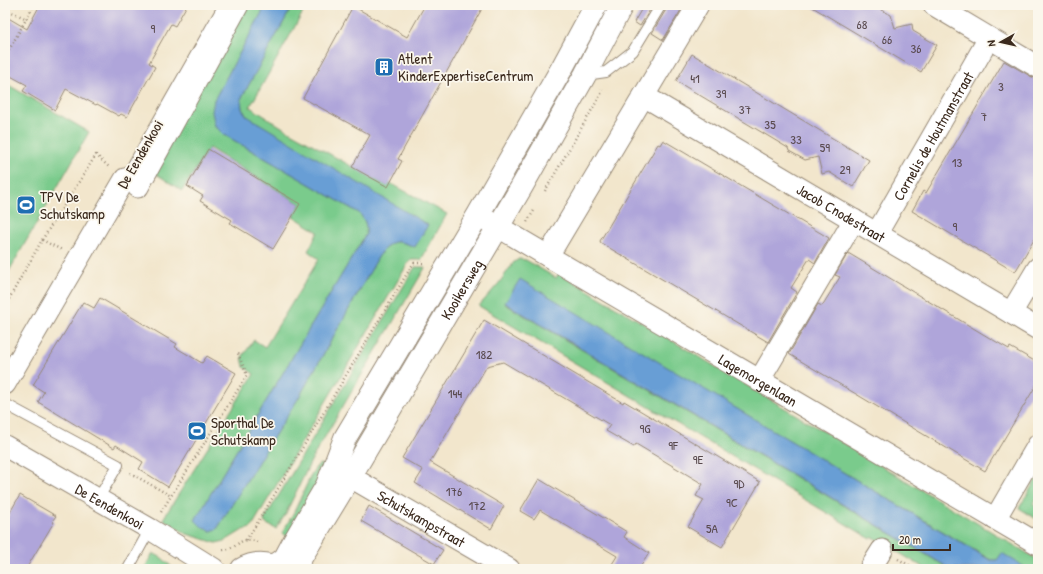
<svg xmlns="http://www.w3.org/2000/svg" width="1043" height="574" font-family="'Patrick Hand',sans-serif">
  <rect width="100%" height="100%" fill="#fbf7ec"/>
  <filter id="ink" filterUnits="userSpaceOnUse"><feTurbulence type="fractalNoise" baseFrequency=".025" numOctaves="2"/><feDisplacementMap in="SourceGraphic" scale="8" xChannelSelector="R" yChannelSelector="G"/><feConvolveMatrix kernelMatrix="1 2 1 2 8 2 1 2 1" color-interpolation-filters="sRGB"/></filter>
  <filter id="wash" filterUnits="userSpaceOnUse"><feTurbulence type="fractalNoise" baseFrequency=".012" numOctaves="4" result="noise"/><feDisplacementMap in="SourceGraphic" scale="16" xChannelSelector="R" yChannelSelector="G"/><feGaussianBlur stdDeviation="0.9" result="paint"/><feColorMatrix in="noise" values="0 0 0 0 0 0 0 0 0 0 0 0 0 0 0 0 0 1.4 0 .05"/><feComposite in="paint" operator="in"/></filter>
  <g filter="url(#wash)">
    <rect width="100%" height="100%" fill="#f2e6cc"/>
    <path fill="#7acb8c" stroke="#5a7a55" d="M244 5H266L214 100 215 126 223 134 359 213C365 220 367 225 366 234L195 520 202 527 211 531 217 529 268 446 298 399 380 254C393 238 397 240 415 247L247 116 242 109 241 99 293 5H307L250 107 285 129 387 186 390 183 447 214 421 260H410L251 528 243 530 225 541 216 543 187 534 163 519 254 374 244 367 242 357 254 340 265 347 319 259 308 251 318 232 293 216 300 204 209 148 182 191 152 171Z
      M5 83 89 132 5 278Z
      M519 259 526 260 556 278 559 273 1037 559 1036 562 1038 564V569H1025L1026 568 1002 554 998 560H991L520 280 505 304 950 569H926L873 537 871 539 479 306 499 283 514 262Z
      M415 267H423L425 268 313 457 285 515 276 529 265 523 264 520Z
      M320 464 328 467 291 539 282 533 294 512 312 473 317 466Z
      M1038 476V496L1034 503V505L1038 507V520L1019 508Z
      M153 553 162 558 174 569H144Z"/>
    <path fill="#679ed5" stroke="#51647a" d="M266 5H293L241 99 242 109 247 116 428 225 415 247C397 240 393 238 380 254L298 399 268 446 217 529 211 531 202 527 195 520 366 234C367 225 365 220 359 213L223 134 215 126 212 112 214 100Z
      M520 279 990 560H997L1002 553 1026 568 1025 569H950L944 565 505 303Z"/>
    <g id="blocks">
      <path fill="#afa5da" d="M40 5H187L175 26 171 24 149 63 155 67 127 117 121 114 119 116 97 104 96 105 66 89 55 110 23 91 27 85 5 73V16L27 29Z
        M425 5H484L398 159 402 161 388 187 352 167 370 135 303 98 353 6 407 37Z
        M644 5H653L640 26 634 22Z
        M667 5H684L663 40 652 33 667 8Z
        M809 5H870L872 6H875L891 15 895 28 912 24 913 31 937 45 921 72Z
        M692 54 869 160 853 187 829 172 822 174 818 157 805 160 789 151 788 148 676 81Z
        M1004 61 1032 77 1038 79V233L1015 272 912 211 923 191 926 193Z
        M663 140 829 238 815 263 809 259 791 288 797 292 768 342 601 243 600 241 658 144 660 145Z
        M208 149 300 204 273 249 230 223 232 220 200 201 203 196 187 186Z
        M848 253 988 337 1009 349 1010 347 1038 363V382L985 471 789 354 818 304 822 306 840 277 835 275Z
        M100 298 177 344 175 347 202 363 207 356 236 373 168 487 139 469 143 462 116 445 114 448 38 402 44 392 33 385 83 302 94 308Z
        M484 320 623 403 624 401 760 482 722 547 688 527 704 500 696 496 703 484 636 444 634 447 606 431 610 425 503 362 487 366 430 462 504 506 491 529 415 483 423 470 402 458Z
        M539 479 627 532 624 537 649 553 639 569H609L617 556 540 510 534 519 520 511Z
        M20 495 56 516 52 521 54 522 26 569H5V521Z
        M369 506 443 550 434 564 361 521Z"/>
    </g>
  </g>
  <g filter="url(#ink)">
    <use href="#blocks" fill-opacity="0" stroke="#968875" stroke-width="1"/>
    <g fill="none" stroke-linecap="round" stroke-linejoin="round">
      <defs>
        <path id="lane" d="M585 75 606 72 633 51 661 5
          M125 179 224 5
          M5 404 118 465 98 499
          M128 569 150 529"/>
        <g id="street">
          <path d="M934 5 1038 67"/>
          <path id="s1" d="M644 96 1038 329"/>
          <path d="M138 187 238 5"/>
          <path id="s2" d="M478 215 1038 544"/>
          <path id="s3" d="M877 233 989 38"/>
          <path d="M548 256 698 5"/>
          <path d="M1011 313 1038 268"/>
          <path d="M759 381 854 220"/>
          <path d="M5 384 125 179"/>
          <path id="s4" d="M5 446 150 529 214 569"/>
          <path id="s5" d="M335 468 509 569"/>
          <path d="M995 519 1038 445"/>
          <path d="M870 569 882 550"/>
        </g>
        <g id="secondary">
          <path d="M273 565 277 564 285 558 293 543 327 485 345 438 478 215 562 68 596 5"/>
          <path d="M242 569C255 561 269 563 282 569"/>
          <path id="s6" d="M294 569 350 477 521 188 585 75 622 5"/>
        </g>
      </defs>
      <use href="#lane" stroke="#968875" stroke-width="12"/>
      <use href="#street" stroke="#968875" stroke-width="23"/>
      <use href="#secondary" stroke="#968875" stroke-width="24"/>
      <path stroke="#968875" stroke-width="2.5" stroke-dasharray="1 3" stroke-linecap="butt" d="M5 9 27 19
        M5 57 34 5
        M545 191 601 94 602 89
        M527 222 535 209
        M42 240 62 250
        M5 306 42 240 96 155 109 167
        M130 473 171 496
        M161 512 247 375 237 351
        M246 540 258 522 411 267 414 263H426
        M223 550C241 548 238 534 260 543
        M898 559 916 569"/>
      <use href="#lane" stroke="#fff" stroke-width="10"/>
      <use href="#street" stroke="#fff" stroke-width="21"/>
      <use href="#secondary" stroke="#fff" stroke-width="22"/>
    </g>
  </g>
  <defs>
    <symbol id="building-square" viewBox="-11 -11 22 22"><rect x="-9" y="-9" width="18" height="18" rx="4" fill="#1f6fb2" stroke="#fbf7ec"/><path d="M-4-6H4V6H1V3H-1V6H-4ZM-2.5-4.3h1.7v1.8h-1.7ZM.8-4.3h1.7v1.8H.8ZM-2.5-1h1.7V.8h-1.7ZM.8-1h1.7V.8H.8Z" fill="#fff"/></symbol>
    <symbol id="stadium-square" viewBox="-11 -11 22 22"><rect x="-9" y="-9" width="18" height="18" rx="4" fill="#1f6fb2" stroke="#fbf7ec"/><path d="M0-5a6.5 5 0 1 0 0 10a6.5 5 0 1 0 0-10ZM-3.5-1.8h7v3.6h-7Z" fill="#fff"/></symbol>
  </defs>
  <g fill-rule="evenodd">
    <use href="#building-square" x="373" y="56" width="22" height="22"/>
    <use href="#stadium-square" x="15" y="194" width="22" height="22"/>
    <use href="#stadium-square" x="186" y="420" width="22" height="22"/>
  </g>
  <g text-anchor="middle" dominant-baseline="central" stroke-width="3.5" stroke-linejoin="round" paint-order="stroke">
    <g font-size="13" fill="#58494d">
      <text x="862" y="24">68</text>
      <text x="153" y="28">9</text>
      <text x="887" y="39">66</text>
      <text x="916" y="48">36</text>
      <text x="695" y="78">41</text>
      <text x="1001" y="86">3</text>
      <text x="721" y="93">39</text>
      <text x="745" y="109">37</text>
      <text x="984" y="116">7</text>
      <text x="770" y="124">35</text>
      <text x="796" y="139">33</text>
      <text x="825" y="147">59</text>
      <text x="957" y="162">13</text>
      <text x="845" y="169">29</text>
      <text x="955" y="226">9</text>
      <text x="484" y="354">182</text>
      <text x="455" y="393">144</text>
      <text x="645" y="428">9G</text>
      <text x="673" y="445">9F</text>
      <text x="698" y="459">9E</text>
      <text x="739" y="483">9D</text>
      <text x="454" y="491">176</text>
      <text x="732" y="502">9C</text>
      <text x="477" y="505">172</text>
      <text x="712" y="528">5A</text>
    </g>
    <g font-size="15" fill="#3b2a1e" stroke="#fbf7ec" text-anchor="start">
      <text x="398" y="58">Atlent<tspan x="398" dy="17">KinderExpertiseCentrum</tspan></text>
      <text x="40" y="196">TPV De<tspan x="40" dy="17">Schutskamp</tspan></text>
      <text x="211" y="422">Sporthal De<tspan x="211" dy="17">Schutskamp</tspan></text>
    </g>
    <g font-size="15" fill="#3b2a1e" stroke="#fbf7ec">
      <text stroke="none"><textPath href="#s3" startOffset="112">Cornelis de Houtmanstraat</textPath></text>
      <text transform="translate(140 154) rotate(-60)">De Eendenkooi</text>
      <text stroke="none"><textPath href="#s1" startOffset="229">Jacob Cnodestraat</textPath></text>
      <text stroke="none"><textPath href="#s6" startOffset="326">Kooikersweg</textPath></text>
      <text stroke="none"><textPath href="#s2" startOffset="325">Lagemorgenlaan</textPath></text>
      <text stroke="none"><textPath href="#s4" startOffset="121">De Eendenkooi</textPath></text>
      <text stroke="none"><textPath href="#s5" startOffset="100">Schutskampstraat</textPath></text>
    </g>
  </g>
  <rect width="1043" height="574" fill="none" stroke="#fbf7ec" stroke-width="20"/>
  <g transform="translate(1001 42) rotate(262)" stroke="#fbf7ec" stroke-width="3" paint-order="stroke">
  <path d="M0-3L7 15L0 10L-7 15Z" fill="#3b2a1e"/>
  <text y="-6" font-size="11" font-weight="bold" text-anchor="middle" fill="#3b2a1e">N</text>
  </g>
  <path d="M893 544v6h57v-6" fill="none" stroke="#3b2a1e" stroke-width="2"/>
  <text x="899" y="544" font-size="12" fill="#3b2a1e" stroke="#fbf7ec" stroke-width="3" paint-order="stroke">20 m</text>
</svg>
